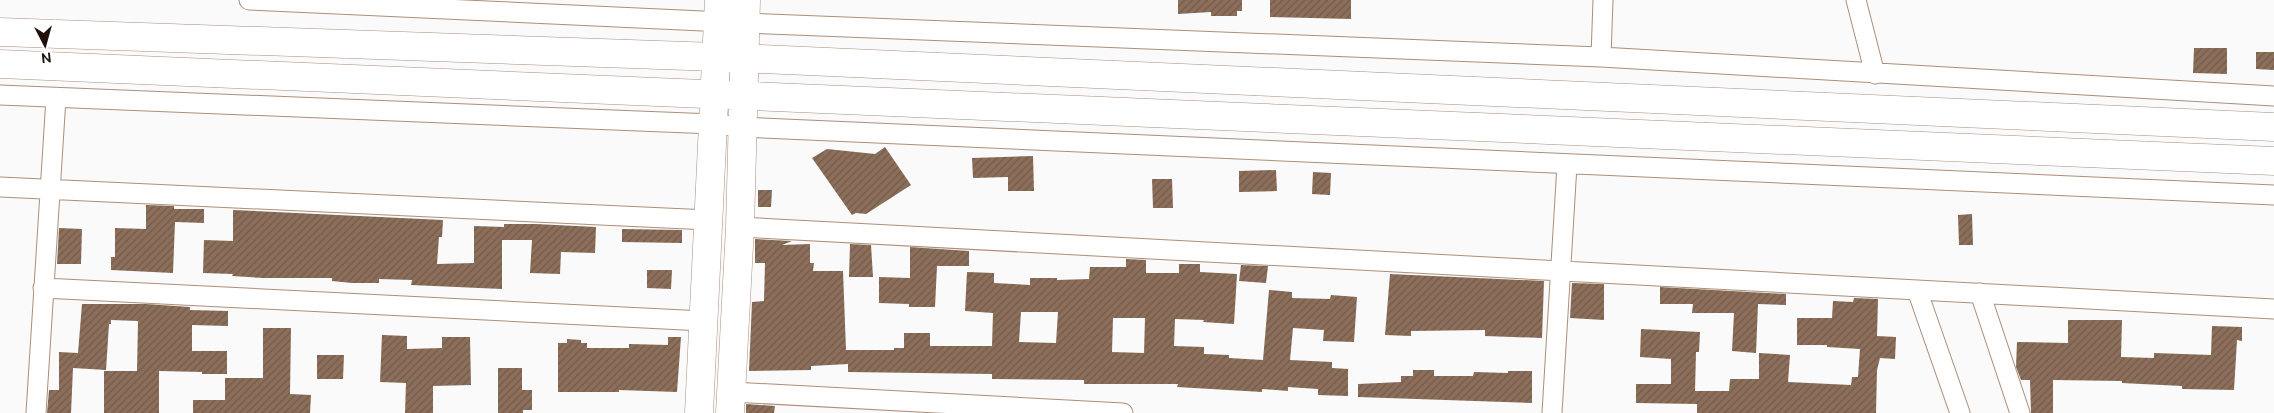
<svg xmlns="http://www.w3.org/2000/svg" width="2274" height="413" font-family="Ubuntu,sans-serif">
  <defs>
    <pattern id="building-hatch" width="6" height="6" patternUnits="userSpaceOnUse" patternTransform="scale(1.25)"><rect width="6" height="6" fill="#8c6f5a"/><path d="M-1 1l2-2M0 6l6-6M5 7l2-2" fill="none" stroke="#725a49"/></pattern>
  </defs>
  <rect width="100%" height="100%" fill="#fafafa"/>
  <path fill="url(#building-hatch)" fill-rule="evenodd" d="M1178 0H1242V11H1237V16H1211V12L1178 14Z
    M1270 0H1351V19L1270 17Z
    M2194 48H2227V74L2193 73Z
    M2256 52H2274V70L2256 69Z
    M885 147 911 185 866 214 856 213 852 215 812 158 827 149 875 154Z
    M1033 156 1034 191H1008V177L973 178 972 158Z
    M1276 170 1277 191 1239 192V171Z
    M1313 172 1331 173 1330 195 1312 194Z
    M1152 179H1172L1173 208H1153Z
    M758 190H772L771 207H758Z
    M146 205 174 206V209H204V223L175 222 173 273 111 270V257H115V228L146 229Z
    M233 210 443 220 442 237H439L437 264 474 263V226L504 227V224H536L596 227 595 253 561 252 560 274 530 273 532 240H502V289L411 285 412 280 379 279V283H352L332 281V278H264L232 276 233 274 203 273 204 240 233 241Z
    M1972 214 1973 245H1959L1958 215Z
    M59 228 82 229 81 264H57Z
    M622 229 682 230V243L622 242Z
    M755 239 792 241 782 245 810 244V263H814L813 271H843L846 350H894V348H904V333H930V346H992L993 313 965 311 967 272 994 273V283L1030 285V278H1057V280L1089 279 1090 267H1126V259L1146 260V273H1179V264H1200V272L1237 274 1234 324 1203 322 1204 320 1175 319 1174 346 1204 347V354L1229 355V358L1263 360 1269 290 1292 292V298L1330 299 1331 295 1357 297 1354 342 1323 341 1324 330 1293 328 1290 360 1332 362V368L1348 369V396L1318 395V389L1288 387V391L1262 389V392L1177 387 1178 384H1084V380L992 379V374L848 372V364L811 366V370L749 371 752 302 764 301 765 263H755ZM1021 312H1058L1056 343 1019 342ZM1113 318H1145L1144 353 1112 352Z
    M850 244 871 245 873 277H849Z
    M910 247 969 251V266H937L935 307H909V304L879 303V277L910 278Z
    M1241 265 1268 266 1266 283 1239 281Z
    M647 270H672L671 289 647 288Z
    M1390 274 1544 281 1542 338 1485 336V330L1411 331V336L1385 335Z
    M1572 283 1604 284V320L1570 318Z
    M1660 287 1786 294V305L1758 304 1756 353 1732 351 1734 313H1692L1693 304H1660Z
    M1854 298 1878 299 1877 336 1896 337 1895 359 1880 358 1877 370 1876 413H1697V404L1636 403V384H1671V359L1640 357 1641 329 1700 332 1699 352H1696L1695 391H1729L1730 379H1759V353L1790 355 1788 382 1851 385 1852 377H1858L1860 349 1827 347V345H1797V318H1832L1833 301 1853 302Z
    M82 304H146L190 307V310L228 311V326L192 325V351H227V374H202V372L159 371V413H104V371H137L138 321 111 320V324H109L106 370 73 368 71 413H47L49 390H59V352L78 353Z
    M2068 320H2122L2121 357 2154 358V353L2211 355 2212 326 2242 327V341L2237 340 2234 390 2182 389V386L2122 383V381L2053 380V413H2031L2030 380H2021L2016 367 2017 342 2068 343Z
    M263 328H291L290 394 311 395 310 413H193V400H225V378H263Z
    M382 335 407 336V349L442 348V337H470L471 385 433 386V413H405L406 383 380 382Z
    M668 337H681L677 392 619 390V392H558V343H567V339L581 340V343H587V348H629V344L668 345Z
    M317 355H344L343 379H317Z
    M498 368H522V390H532V410H523V413H498Z
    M1413 370H1434V376H1473L1474 372 1508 373V371H1532V403L1358 397V384L1401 382V376H1413Z
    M746 404 775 406 774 413H746Z"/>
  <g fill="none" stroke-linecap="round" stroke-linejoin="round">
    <defs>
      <path id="street" d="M249 0 746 23 1601 57 2274 96
        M1856 0 1875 74
        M1601 57 1603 0
        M0 95 713 124 741 127 2274 195
        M0 187 709 220
        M740 227 2274 309
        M43 288 704 321
        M1917 290 1960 413
        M1980 293 2020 413
        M732 392 1123 413
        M36 413 56 98
        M1552 413 1567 165"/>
      <path id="secondary" d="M0 32 717 57 2274 127
        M0 64 2274 161
        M699 413 719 0
        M730 413 740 227 746 0"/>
    </defs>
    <use href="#street" stroke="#ad8e79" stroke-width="21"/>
    <use href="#secondary" stroke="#ad8e79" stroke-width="29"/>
    <use href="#street" stroke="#fff" stroke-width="19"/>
    <use href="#secondary" stroke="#fff" stroke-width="28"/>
  </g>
  <g transform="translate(45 45) rotate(174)" stroke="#ffffff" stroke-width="4" paint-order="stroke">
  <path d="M0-4L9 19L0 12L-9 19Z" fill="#1d1109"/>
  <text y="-8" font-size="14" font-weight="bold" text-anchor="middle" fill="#1d1109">N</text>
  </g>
</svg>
